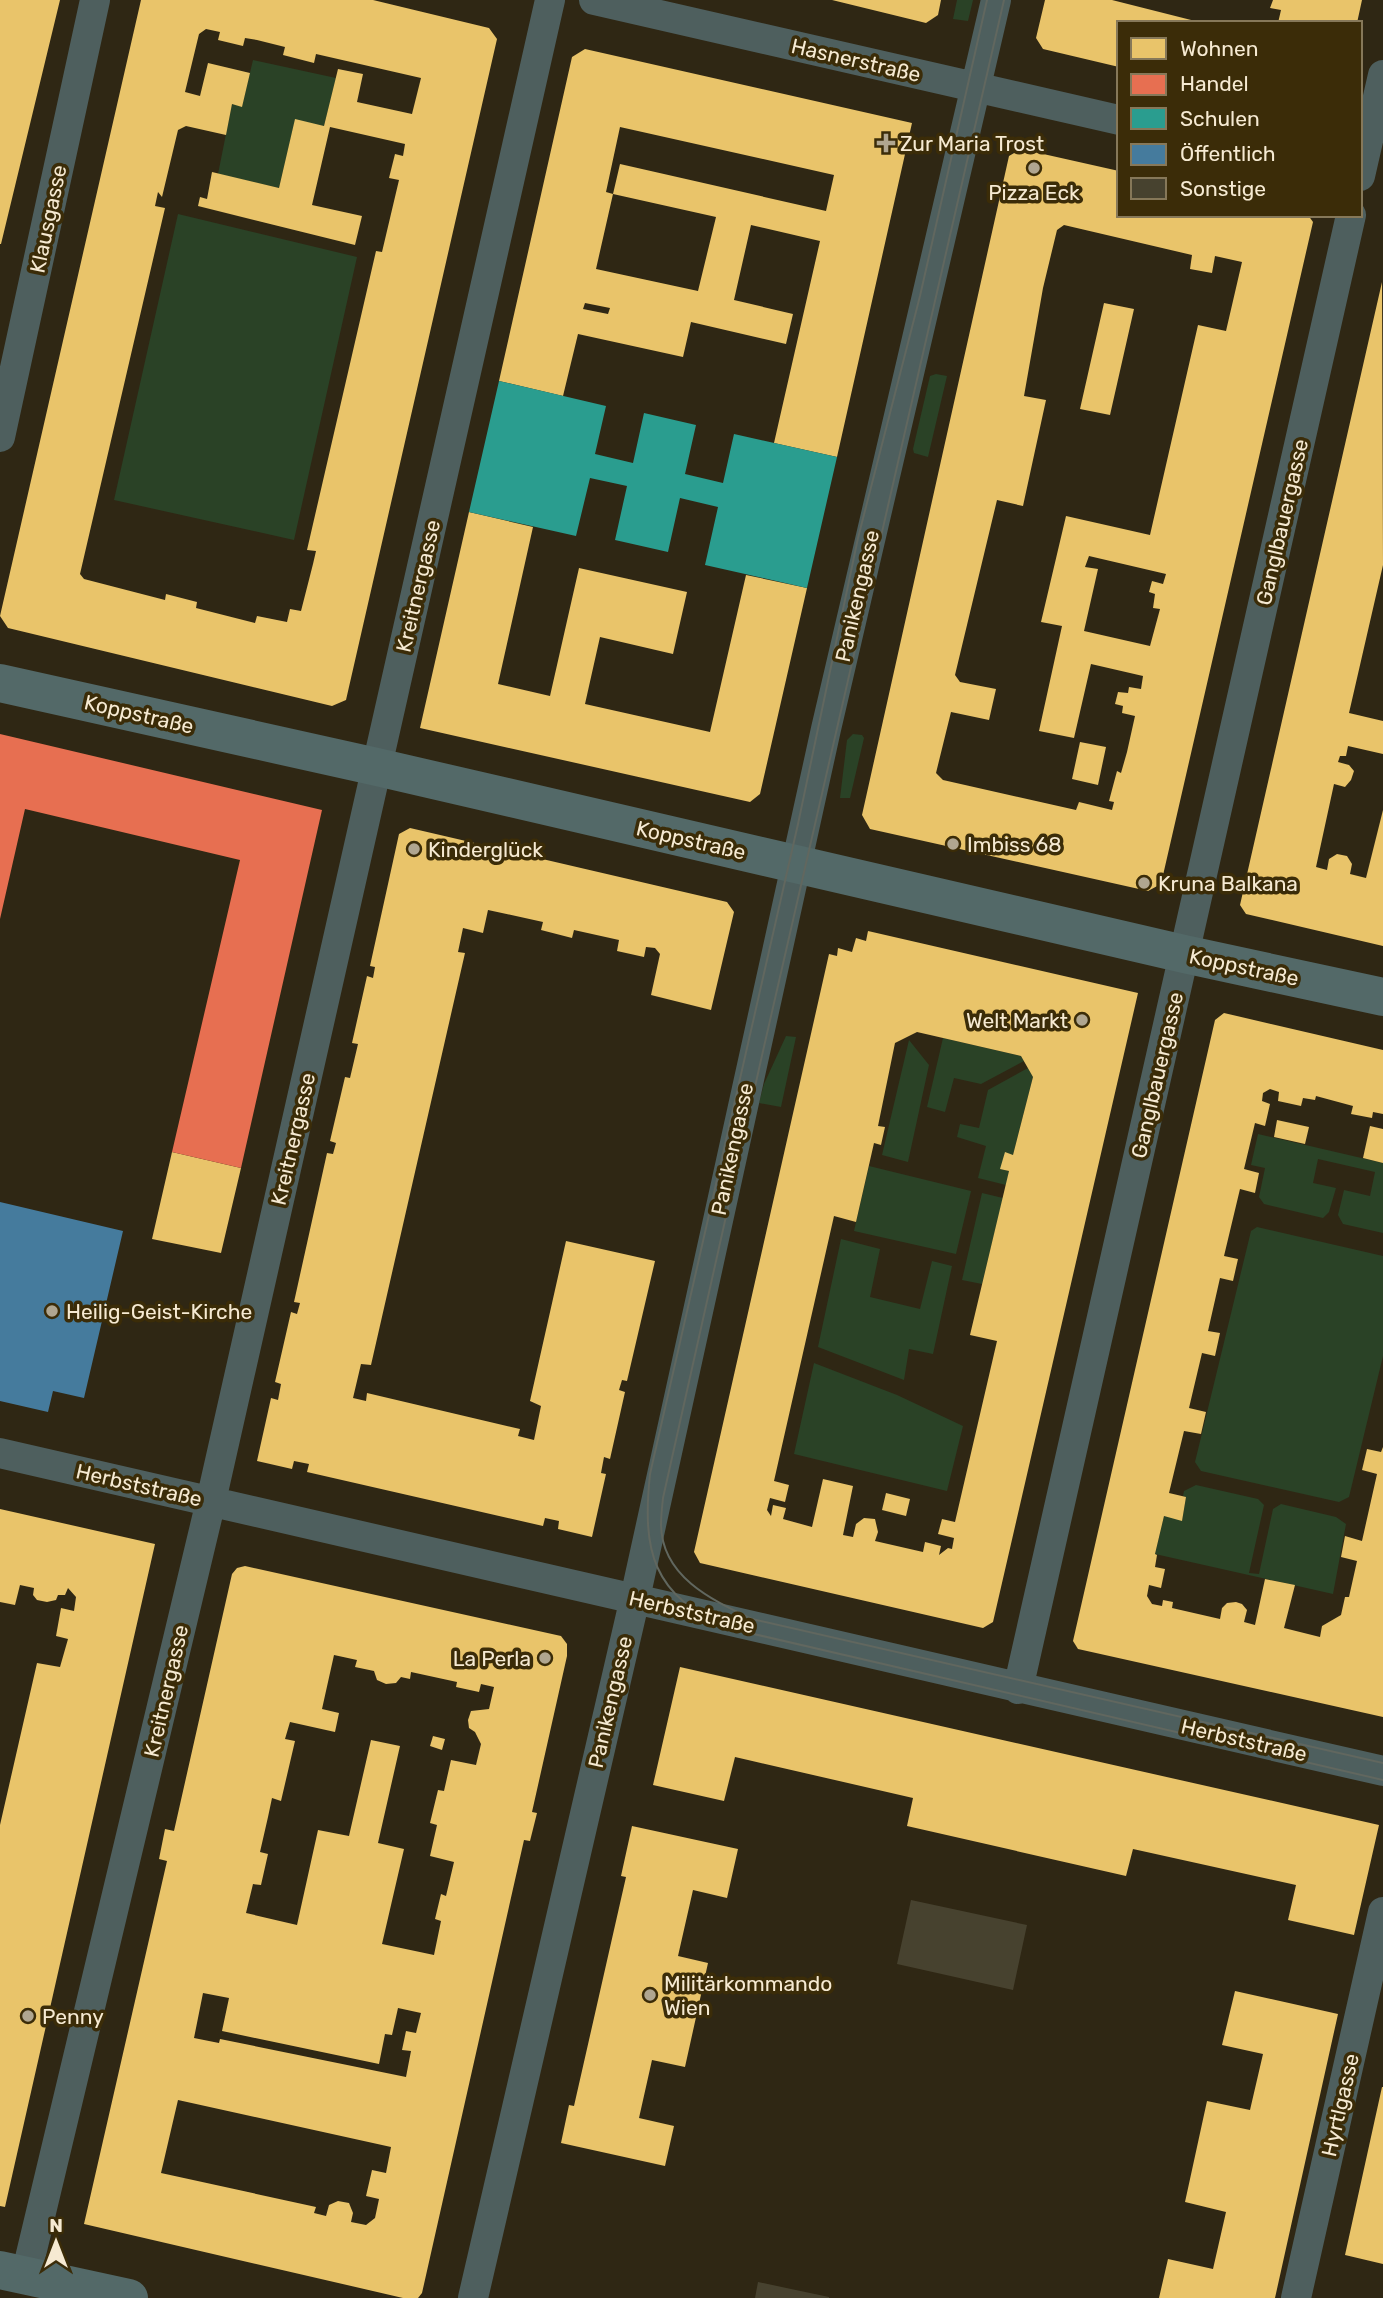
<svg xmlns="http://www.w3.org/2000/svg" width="1383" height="2298" font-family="Rubik,sans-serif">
  <rect width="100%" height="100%" fill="#2f2714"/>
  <path fill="#2a4226" d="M957 0H973L968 21 953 19Z
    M253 60 336 78 324 126 295 120 279 188 218 174 232 104 242 106Z
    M178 214 357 257 294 540 114 500Z
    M936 374 947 376 928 457 914 453 913 449 930 376Z
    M853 734 862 735 864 738 850 798H840L847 740Z
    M786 1036 796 1037 781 1107 759 1103 764 1084Z
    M943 1038 1021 1056 1024 1061 981 1084 954 1078 945 1112 927 1107Z
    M909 1040 929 1065 908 1162 882 1155Z
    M1028 1068 1033 1077 1013 1155 1005 1153 1001 1169 1009 1171 1006 1185 978 1178 986 1146 957 1137 960 1124 979 1128 988 1090Z
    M1258 1134 1383 1163V1233L1343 1224 1338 1215 1344 1190 1370 1196 1375 1172 1318 1159 1313 1183 1336 1188 1329 1212 1323 1218 1264 1204 1259 1197 1265 1168 1251 1165Z
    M869 1166 971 1191 956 1254 854 1231Z
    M982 1193 1003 1198 982 1284 962 1280Z
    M1257 1227 1383 1256V1356L1349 1497 1339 1502 1201 1471 1195 1462 1251 1231Z
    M841 1239 880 1249 870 1297 920 1309 932 1261 952 1266 933 1354 909 1349 904 1380 818 1347Z
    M814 1363 897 1395 963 1426 947 1491 794 1454Z
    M1196 1485 1258 1499 1264 1505 1249 1573 1259 1574 1273 1509 1281 1504 1336 1517 1346 1524 1333 1594 1155 1554 1164 1516 1182 1520 1186 1497 1183 1496 1184 1491Z"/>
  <path fill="#e9c46a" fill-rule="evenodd" d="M0 0H60L1 244H0Z
    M141 0H373L489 28 497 39 346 700 332 706 8 628 0 616ZM206 29 220 32 218 40 243 46 245 38 257 40 285 47 283 55 314 63 316 54 421 78 412 114 357 102 363 74 338 69 324 126 295 119 279 188 212 172 207 199 200 197 198 206 355 245 362 216 312 205 330 127 405 144 403 156 395 154 389 178 399 180 382 252 376 251 307 550 316 551 313 564 301 611 290 609 287 622 257 616 255 623 196 608 197 602 166 594 165 600 84 579 80 574 165 208 155 206 158 192 162 197 178 130 186 126 226 135 232 104 242 107 250 73 208 63 200 96 185 92 199 34Z
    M832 0H941L938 15 926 23Z
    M1045 0H1112L1203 23H1119V67L1043 49 1036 38Z
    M1273 0H1362L1357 23H1278L1281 10 1270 8Z
    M585 49 912 123 837 457 774 443 820 241 751 225 734 300 793 314 786 344 691 322 683 357 578 334 563 396 499 381 572 57ZM620 127 834 175 826 211 620 164 613 194 716 217 698 291 596 269 613 194 606 192ZM585 303 610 308 608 314 583 309Z
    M1021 149 1119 171V215H1308L1313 222 1161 884 1148 891 870 829 862 815 1009 156ZM1064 225 1192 255 1190 269 1212 273 1215 256 1242 262 1226 331 1198 325 1150 535 1066 516 1041 622 1062 626 1039 731 1074 738 1091 664 1143 676 1141 689 1129 687 1128 693 1118 692 1115 704 1123 706 1122 713 1135 716 1127 752 1121 773 1117 771 1109 801 1114 802 1112 810 1079 802 1076 810 943 780 936 773 951 712 989 720 996 689 960 682 955 675 997 500 1023 506 1046 400 1024 396 1043 288 1057 230ZM1089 556 1166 574 1163 584 1152 581 1149 592 1155 594 1153 608 1160 609 1150 646 1084 631 1098 569 1085 567Z
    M1382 282 1383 565 1349 713 1383 721V754L1348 746 1346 756H1340L1338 762 1349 765 1354 771 1351 780 1345 787 1334 784 1316 867 1327 870 1329 859 1337 854 1347 856 1352 864 1350 874 1366 878 1383 810V946L1246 914 1240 905Z
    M1104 303 1134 309 1110 415 1080 409Z
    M469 512 533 527 498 684 550 696 579 568 687 592 673 654 600 637 585 704 710 732 746 575 807 588 760 794 750 802 420 728Z
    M1080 742 1106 747 1098 785 1072 779Z
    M410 828 727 902 734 912 711 1010 651 995 660 954 655 948 646 947 644 957 617 951 619 940 574 930 572 938 541 930 543 922 488 910 483 933 463 928 458 952 465 953 371 1365 361 1364 353 1398 366 1401 367 1393 520 1429 518 1436 534 1440 541 1406 530 1401 566 1241 655 1261 627 1381 622 1380 619 1390 625 1392 610 1459 604 1457 601 1473 606 1474 592 1537 558 1529 559 1521 545 1518 543 1526 307 1472 309 1464 294 1461 292 1469 257 1461 271 1398 278 1400 281 1384 275 1382 291 1312 297 1314 300 1303 294 1302 327 1153 333 1154 336 1143 330 1141 345 1077 350 1078 358 1044 352 1043 367 976 373 978 375 967 370 966 399 834Z
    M868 931 1138 993 993 1622 983 1628 700 1563 694 1552 829 954 837 956 838 948 852 952 856 938 866 941ZM917 1032 1021 1056 1033 1077 1013 1155 1005 1152 1000 1169 1009 1171 970 1335 997 1341 955 1522 942 1519 938 1534 954 1538 952 1549 948 1548 939 1555 941 1546 925 1542 923 1552 875 1541 878 1532 875 1519 864 1518 856 1524 853 1537 843 1535 853 1486 823 1479 812 1527 783 1519 786 1508 773 1505 771 1516 767 1510 770 1498 785 1502 789 1485 774 1481 834 1216 856 1222 874 1143 881 1145 885 1127 878 1126 895 1043Z
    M1224 1013 1383 1050V1114L1373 1112 1372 1118 1351 1114 1353 1106 1316 1096 1315 1100 1303 1098 1301 1106 1278 1101 1279 1092 1270 1089 1263 1093 1262 1101 1270 1104 1265 1126 1255 1123 1244 1169 1259 1173 1255 1193 1240 1189 1224 1256 1238 1259 1233 1281 1220 1278 1208 1331 1220 1333 1215 1356 1202 1353 1189 1408 1206 1412 1201 1434 1184 1431 1169 1493 1186 1497 1182 1521 1164 1516 1155 1554 1157 1555 1155 1567 1165 1569 1161 1588 1149 1585 1147 1596 1152 1604 1162 1606 1163 1600 1173 1602 1172 1608 1220 1619 1222 1608 1227 1603 1236 1602 1242 1604 1247 1610 1244 1622 1255 1625 1265 1579 1295 1585 1284 1628 1320 1637 1322 1626 1341 1615 1345 1597H1349L1357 1561 1341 1557 1345 1536 1362 1541 1377 1474 1362 1470 1367 1449 1381 1452 1383 1447V1717L1078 1649 1073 1641 1215 1020Z
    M1277 1120 1309 1127 1305 1144 1274 1137Z
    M1370 1126 1383 1129V1163L1363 1158Z
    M172 1152 241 1168 221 1253 152 1239Z
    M886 1493 910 1499 906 1516 882 1510Z
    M0 1509 155 1544 5 2207 0 2206V1825L37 1663 60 1667 68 1639 56 1636 61 1608 74 1611 76 1597 68 1588 65 1595H58L56 1600 47 1602 37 1600 33 1595 34 1588 20 1585 15 1605 0 1602Z
    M245 1566 561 1636 567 1644V1656L532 1812 537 1813 530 1841 524 1840 422 2293 418 2298H403L84 2224 167 1861 159 1859 165 1829 174 1831 232 1574 237 1568ZM334 1655 357 1660 355 1667 374 1671 377 1680 386 1684 396 1683 401 1677 410 1679 411 1672 457 1682 456 1687 479 1692 481 1684 494 1687 489 1709 471 1711 468 1720 469 1728 475 1732 481 1744 476 1765 451 1760 444 1791 438 1790 430 1823 437 1825 430 1856 454 1862 446 1896 441 1894 435 1919 441 1921 434 1955 382 1944 404 1849 378 1843 400 1746 371 1740 349 1836 318 1830 297 1925 246 1913 253 1884 261 1885 268 1854 260 1852 268 1817 272 1798 281 1801 295 1741 285 1739 290 1722 335 1732 339 1713 322 1709ZM203 1993 229 1998 222 2031 379 2064 385 2034 392 2035 398 2008 421 2013 416 2033 406 2031 402 2050 411 2051 406 2077 220 2039 219 2043 194 2038ZM178 2100 391 2147 386 2173 372 2170 366 2196 379 2199 375 2218 366 2225 351 2222 353 2213 349 2203 338 2201 329 2205 326 2216 314 2213 316 2207 161 2173Z
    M680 1667 1379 1825 1354 1935 1288 1920 1296 1885 1133 1849 1126 1876 907 1826 913 1798 748 1760 735 1757 724 1801 653 1785Z
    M433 1736 445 1739 442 1750 430 1746Z
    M632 1826 738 1849 727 1898 693 1890 678 1956 708 1963 685 2067 652 2060 639 2118 674 2126 665 2166 561 2143 569 2105 574 2106 626 1877 621 1876Z
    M1235 1991 1338 2014 1275 2298H1159L1168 2259 1213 2269 1226 2212 1185 2202 1207 2101 1250 2110 1263 2054 1222 2045Z
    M1382 2087H1383V2264L1345 2255Z"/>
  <path fill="#e76f51" d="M0 734 322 810 241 1168 172 1152 240 860 25 809 0 919Z"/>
  <path fill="#2a9d8f" d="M499 381 606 406 595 454 633 463 644 413 696 425 685 474 723 483 734 434 837 457 807 588 705 565 718 507 680 498 668 552 615 540 627 486 590 478 576 536 469 512Z"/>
  <path fill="#457b9d" d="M0 1202 123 1231 84 1398 53 1391 48 1412 0 1401Z"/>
  <path fill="#47422f" d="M911 1900 1027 1925 1013 1990 897 1964Z
    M758 2282 829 2297V2298H755Z"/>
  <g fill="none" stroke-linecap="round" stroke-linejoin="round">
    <path stroke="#4e5f5e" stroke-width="30" d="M594 0 1119 120
      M1360 176 1383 75
      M0 437 95 0
      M0 1453C461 1558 921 1668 1383 1771
      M1018 1689 1351 215
      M26 2275 211 1501 550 0
      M473 2298 635 1598 826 729 996 0
      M1296 2298 1383 1912"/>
    <path stroke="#536968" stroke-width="38" d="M0 683 377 767 1184 954 1383 997
      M0 2270 129 2298"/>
    <path stroke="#61675f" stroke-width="2" d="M987 0 920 296 858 538 798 824 650 1474C642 1551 652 1595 728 1628L1383 1780
      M1004 0 763 1051 663 1498C662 1507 661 1516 661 1525 662 1577 712 1600 752 1619L1383 1763"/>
  </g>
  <g fill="#b0a690" stroke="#3b2c08" stroke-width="2.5">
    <path d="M882.5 132.5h7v7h7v7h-7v7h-7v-7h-7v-7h7z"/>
    <circle cx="1034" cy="168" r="7"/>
    <circle cx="953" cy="844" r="7"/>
    <circle cx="414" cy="849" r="7"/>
    <circle cx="1144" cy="883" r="7"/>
    <circle cx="1082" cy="1020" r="7"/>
    <circle cx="52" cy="1311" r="7"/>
    <circle cx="545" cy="1658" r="7"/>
    <circle cx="650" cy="1995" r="7"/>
    <circle cx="28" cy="2016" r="7"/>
  </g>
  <g text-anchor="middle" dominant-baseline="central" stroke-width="7" stroke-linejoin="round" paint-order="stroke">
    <g font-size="21" fill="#f6ead2" stroke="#3b2c08">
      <text transform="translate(856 60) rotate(13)">Hasnerstraße</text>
      <text transform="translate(48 219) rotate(-78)">Klausgasse</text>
      <text transform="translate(1282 522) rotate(-77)">Ganglbauergasse</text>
      <text transform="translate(418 586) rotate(-77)">Kreitnergasse</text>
      <text transform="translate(857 596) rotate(-77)">Panikengasse</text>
      <text transform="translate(139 714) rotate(13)">Koppstraße</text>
      <text transform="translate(691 840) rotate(13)">Koppstraße</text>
      <text transform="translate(1244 967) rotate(12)">Koppstraße</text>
      <text transform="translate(1157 1075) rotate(-77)">Ganglbauergasse</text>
      <text transform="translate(293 1139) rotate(-77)">Kreitnergasse</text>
      <text transform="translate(732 1149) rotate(-78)">Panikengasse</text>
      <text transform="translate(139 1485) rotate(13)">Herbststraße</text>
      <text transform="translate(692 1612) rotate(13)">Herbststraße</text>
      <text transform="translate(166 1691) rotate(-77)">Kreitnergasse</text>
      <text transform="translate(610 1702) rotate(-77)">Panikengasse</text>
      <text transform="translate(1244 1740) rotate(13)">Herbststraße</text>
      <text transform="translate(1340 2105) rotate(-77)">Hyrtlgasse</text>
    </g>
    <g font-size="21" fill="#f6ead2" stroke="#3b2c08" text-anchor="start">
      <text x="900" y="143">Zur Maria Trost</text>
      <text x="1034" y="192" text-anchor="middle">Pizza Eck</text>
      <text x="967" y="844">Imbiss 68</text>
      <text x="428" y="849">Kinderglück</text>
      <text x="1158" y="883">Kruna Balkana</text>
      <text x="1068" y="1020" text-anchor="end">Welt Markt</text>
      <text x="66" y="1311">Heilig-Geist-Kirche</text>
      <text x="531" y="1658" text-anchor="end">La Perla</text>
      <text x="664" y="1983">Militärkommando<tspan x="664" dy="24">Wien</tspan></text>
      <text x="42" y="2016">Penny</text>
    </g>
  </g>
  <rect x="1117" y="21" width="245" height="196" fill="#3b2c08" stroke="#867859" stroke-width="2"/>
  <rect x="1131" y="38" width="35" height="21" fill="#e9c46a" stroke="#867859" stroke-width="2"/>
  <text x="1180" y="56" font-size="21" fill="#f6ead2">Wohnen</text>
  <rect x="1131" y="74" width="35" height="21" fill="#e76f51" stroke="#867859" stroke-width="2"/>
  <text x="1180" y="91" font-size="21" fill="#f6ead2">Handel</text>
  <rect x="1131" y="108" width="35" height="21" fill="#2a9d8f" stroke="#867859" stroke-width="2"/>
  <text x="1180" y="126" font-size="21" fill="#f6ead2">Schulen</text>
  <rect x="1131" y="144" width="35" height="21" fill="#457b9d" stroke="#867859" stroke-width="2"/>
  <text x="1180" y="161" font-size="21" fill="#f6ead2">Öffentlich</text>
  <rect x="1131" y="178" width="35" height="21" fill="#47422f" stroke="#867859" stroke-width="2"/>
  <text x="1180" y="196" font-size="21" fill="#f6ead2">Sonstige</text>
  <g transform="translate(56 2242)" stroke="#3b2c08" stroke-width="5" paint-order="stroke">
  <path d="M0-5L12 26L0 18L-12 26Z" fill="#f6ead2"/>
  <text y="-10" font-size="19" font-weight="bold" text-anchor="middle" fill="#f6ead2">N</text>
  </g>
</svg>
